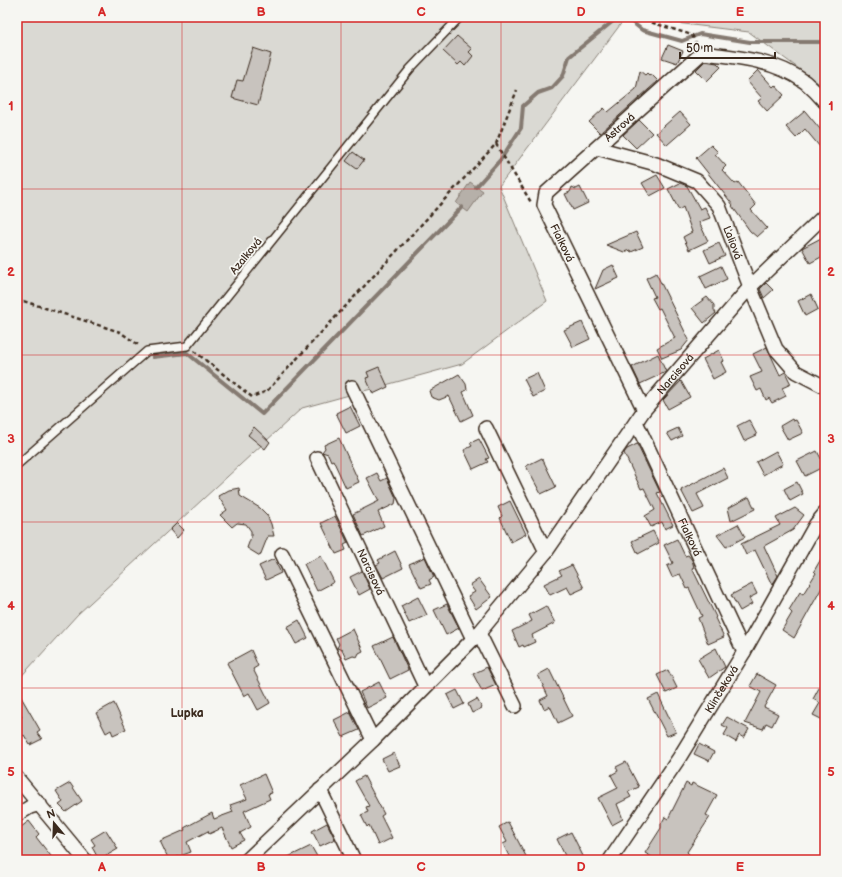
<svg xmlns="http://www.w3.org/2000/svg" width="842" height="877" font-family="'Balsamiq Sans',sans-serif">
  <rect width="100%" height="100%" fill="#f6f6f2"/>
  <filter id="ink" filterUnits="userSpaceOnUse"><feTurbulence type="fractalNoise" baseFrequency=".025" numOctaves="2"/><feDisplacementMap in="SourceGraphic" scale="8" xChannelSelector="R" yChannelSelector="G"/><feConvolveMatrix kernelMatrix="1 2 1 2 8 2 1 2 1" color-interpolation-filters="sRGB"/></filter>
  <g filter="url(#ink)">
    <path fill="#dad9d3" stroke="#8a8278" d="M17 17H626L499 186 547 301 462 364 302 408 78 614 17 681Z
      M627 17H825V88L749 32Z"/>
    <path fill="#b6b0a9" stroke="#857a71" d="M470 182 483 191 468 212 456 203Z"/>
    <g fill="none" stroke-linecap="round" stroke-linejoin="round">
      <path stroke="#857a71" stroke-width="4" d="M626 17 642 30 682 41 700 34 750 42H821L825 37
        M476 187 501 159 521 128 523 106 538 93 552 88 563 76 569 57 618 17
        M153 357 187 353 262 414 462 207"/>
    </g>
    <path fill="#c8c3be" stroke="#3b2a1e" d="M457 36 472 49 469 52 473 56 465 66 461 62 458 65 443 51Z
      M668 45 683 51 677 63 662 58Z
      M253 48 271 54 258 105 232 98 237 80 243 81Z
      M705 61 717 63 721 67 707 81 696 70Z
      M758 70 773 87 775 85 784 95 767 111 758 101 762 98 747 81Z
      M640 71 645 75 647 73 650 76 651 74 658 81 600 133 589 122 604 108 608 112 636 89Z
      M805 111 825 135V153L805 129 796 138 786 127Z
      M680 112 691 124 667 145 656 133Z
      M639 120 652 133 636 148 623 135Z
      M711 145 718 152 715 154 726 166 722 170 735 184 738 182 756 205 751 210 767 228 757 237 750 231 732 206 733 205 696 158Z
      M353 152 364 160 357 169 346 161Z
      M657 175 665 188 650 196 642 183Z
      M680 183 687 186 700 209 705 207 710 218 699 222 708 241 689 250 683 237 692 232 683 207 679 210 668 189Z
      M572 187 576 189 580 187 588 203 573 210 565 194 570 192Z
      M636 232 643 247 631 252 630 250 624 252 606 245Z
      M825 236V255L810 263 802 248Z
      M719 243 725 256 710 263 704 250Z
      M613 265 619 278 595 289 603 270Z
      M721 266 727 279 706 289 700 276Z
      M656 273 689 340 681 350 662 358 657 348 675 338 660 308 658 309 652 298 655 297 646 278Z
      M766 283 773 290 764 298 760 289Z
      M811 294 818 309 805 316 798 301Z
      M707 297 714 305V310L716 313 704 323 692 308Z
      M582 322 590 339 573 347 564 330Z
      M767 347 780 375 785 372 791 384 782 388 786 396 772 403 769 398 766 400 761 389 757 391 750 377 762 372 753 354Z
      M719 350 724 361 721 362 726 372 713 379 703 359Z
      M658 354 666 372 640 384 632 367Z
      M379 367 388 387 373 394 366 378 369 377 367 372Z
      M537 373 545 391 533 397 524 379Z
      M459 374 466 384 467 390 463 392 473 415 461 421 449 396 439 400 431 397 429 391Z
      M681 381 690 397 668 409 663 400Z
      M350 406 360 426 346 433 336 413Z
      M792 419 793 421 796 420 803 433 788 440 780 426Z
      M749 420 757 435 744 441 737 426Z
      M254 427 270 442 265 449 248 435Z
      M678 428 682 436 672 441 667 433Z
      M339 438 359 482 346 488 333 460 331 461 328 454 322 452 325 448 324 445Z
      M479 439 489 458 486 459 488 462 473 469 464 450 472 446 470 443Z
      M637 444 660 492 657 493 673 525 665 529 662 522 651 527 645 516 655 510 644 488 641 489 624 453 627 449Z
      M776 451 783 464 763 475 756 462Z
      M817 451 825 466 805 476 797 461Z
      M542 458 556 487 541 494 526 466Z
      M723 468 728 478 697 494 704 508 693 513 681 490Z
      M377 473 381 481 387 478 396 498 395 504 378 512 384 526 363 536 353 514 379 501 367 478Z
      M797 482 803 494 790 501 784 489Z
      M239 488 240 496 260 508 267 515 271 524 274 536H268L260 556 247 548 251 537V531L246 524 237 523 232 527 220 515 227 510 218 496 229 490Z
      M749 497 755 509 731 521 728 508Z
      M510 501 526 534 511 542 500 518 502 516 498 507Z
      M795 508 804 515 793 530 764 546 778 576 772 585 755 550 746 555 741 544 780 525 776 518Z
      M335 516 348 543 344 545 346 550 336 554 321 523Z
      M177 523 184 530 177 538 170 530Z
      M738 524 745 537 726 547 717 535Z
      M653 531 659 543 638 554 632 541Z
      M677 539 685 556 688 555 692 560 694 567 692 568 716 617 715 618 724 637 708 644 698 618 702 616 689 588 687 589 680 574 672 577 667 566 673 563 664 545Z
      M395 551 403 568 383 578 376 565 380 563 378 560Z
      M825 552V582L794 638 782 630 792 613 789 610 800 592 803 594 816 573 814 571Z
      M321 556 334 582 317 591 304 564Z
      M425 557 434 577 429 580 431 584 421 588 409 564Z
      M274 559 281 573 266 580 259 566Z
      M572 565 584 588 571 594 567 587 550 595 544 584 562 575 559 571Z
      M362 571 370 589 359 595 350 577Z
      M479 579 492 597 476 609 468 596 475 592 470 585Z
      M752 584 757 594 749 598 752 604 740 611 731 595Z
      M418 597 427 615 409 623 401 606Z
      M447 604 459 628 446 635 434 610Z
      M546 606 555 623 532 635 535 642 524 647 523 645 519 647 512 631 532 621 529 615Z
      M299 620 308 638 296 644 287 627Z
      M353 629 363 651 359 653 357 657 353 656 346 659 342 650 337 648 339 644 336 638Z
      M393 637 408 670 390 679 374 646Z
      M716 648 725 667 709 678 698 659Z
      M251 650 258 666 253 669 270 703 258 710 249 693 244 696 227 663Z
      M487 667 496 685 482 691 473 674Z
      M549 669 572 716 558 723 550 706 544 709 540 700 548 696 538 675Z
      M668 670 677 688 666 693 657 675Z
      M757 674 776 685 764 707 778 714 772 726 766 723 763 729 745 723 761 692 750 686Z
      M825 677V721L813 715 820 703 813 699Z
      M379 682 387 698 367 708 360 692Z
      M17 690 40 730 37 732 42 739 30 745 24 735 17 739V720L22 717 17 710Z
      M457 690 464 704 454 709 447 695Z
      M658 694 676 732 667 736 648 699Z
      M477 699 482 708 472 713 468 704Z
      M114 703 126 729 113 735 111 730 106 733 96 713Z
      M350 712 359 730 343 737 334 720Z
      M727 717 749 729 744 738 739 735 736 742 724 735 728 728 722 725Z
      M699 744 714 752 709 761 694 754Z
      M394 753 400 766 388 771 382 759Z
      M626 762 639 787 628 792 631 797 617 804 623 819 612 825 598 798 618 788 611 775 618 771 616 767Z
      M264 774 272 793 268 794 270 799 244 811 251 827 240 833 244 840 231 847 222 828 209 834 208 831 187 842 191 852 169 860 160 841 185 830 184 828 212 813 214 819 233 812 230 805 247 799 240 785Z
      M364 776 384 814 381 816 392 838 378 845 369 825 367 827 361 815 368 812 366 807 369 806 355 781Z
      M70 783 82 801 66 812 59 805 63 802 56 791Z
      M686 783 691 786 692 783 717 795 706 815 710 817 687 852 689 854 686 860H657L645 853 661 828V824L665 817 668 819Z
      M29 821 39 834 36 837 54 860H17V830Z
      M508 822 528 860H511L503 844 507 842 499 827Z
      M327 823 335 839 320 846 312 831Z
      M106 830 118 849 99 860 92 847 95 845 91 839Z
      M571 832 585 860H567L557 839Z
      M311 846 319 860H282Z"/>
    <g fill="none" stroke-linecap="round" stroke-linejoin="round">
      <defs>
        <path id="service" d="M17 465 147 351 187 346 410 69 460 17"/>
        <g id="minor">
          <path id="s1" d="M597 148 656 164 697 181 719 206 750 287 776 349 796 372 825 387"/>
          <path d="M352 387 473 639"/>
          <path id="s2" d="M644 410 544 205 546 193 702 53C738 57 775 60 805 82 812 88 819 95 825 102"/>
          <path id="s3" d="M636 422 744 652"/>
          <path d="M486 428 546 552"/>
          <path id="s4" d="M317 458 425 686"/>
          <path d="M282 554 373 740"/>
          <path d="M479 633 515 706"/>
          <path d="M17 778 85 860"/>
          <path d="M320 790 354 860"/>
          <path d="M17 815 30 807 40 804"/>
          <path id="s5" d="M247 860 373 740 479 633 546 552 644 410 750 287 825 215"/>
          <path id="s6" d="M610 860 679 758 744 652 816 524 825 513"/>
        </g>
      </defs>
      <use href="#service" stroke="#3b2a1e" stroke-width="10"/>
      <use href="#minor" stroke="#3b2a1e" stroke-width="16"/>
      <path stroke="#3b2a1e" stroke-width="2.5" stroke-dasharray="4 3" stroke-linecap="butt" d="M649 17 650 22 692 35 696 43
        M496 144 517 90
        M17 299 120 332 140 346
        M194 351 252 397 267 391 496 144 532 204"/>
      <use href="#service" stroke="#f6f6f2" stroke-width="7"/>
      <use href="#minor" stroke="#f6f6f2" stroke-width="13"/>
    </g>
  </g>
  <path fill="none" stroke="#d62828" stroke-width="1" stroke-opacity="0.55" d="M182 17V860M341 17V860M501 17V860M660 17V860M17 189H825M17 355H825M17 522H825M17 688H825"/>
  <g text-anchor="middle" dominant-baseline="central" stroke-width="3.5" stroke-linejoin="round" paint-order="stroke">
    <g font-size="11" fill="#3b2a1e" stroke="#f6f6f2">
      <text stroke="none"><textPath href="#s2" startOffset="339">Astrová</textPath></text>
      <text stroke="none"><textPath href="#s1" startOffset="178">Ľaliová</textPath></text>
      <text transform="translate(562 243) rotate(64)">Fialková</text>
      <text transform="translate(246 256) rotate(-51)">Azalková</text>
      <text stroke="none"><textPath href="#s5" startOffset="650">Narcisová</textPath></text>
      <text stroke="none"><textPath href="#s3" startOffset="127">Fialková</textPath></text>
      <text stroke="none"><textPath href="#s4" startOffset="126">Narcisová</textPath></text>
      <text stroke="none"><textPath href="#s6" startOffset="204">Klinčeková</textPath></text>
    </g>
    <g font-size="12" font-weight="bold" fill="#3b2a1e" stroke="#f6f6f2">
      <text x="187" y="713">Lupka</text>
    </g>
  </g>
  <rect width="842" height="877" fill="none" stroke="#f6f6f2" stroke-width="44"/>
  <g transform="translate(54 823) rotate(341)" stroke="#f6f6f2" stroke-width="3" paint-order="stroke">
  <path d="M0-3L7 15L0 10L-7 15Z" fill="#3b2a1e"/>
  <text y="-6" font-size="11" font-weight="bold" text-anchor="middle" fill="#3b2a1e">N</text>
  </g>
  <path d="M680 52v6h95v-6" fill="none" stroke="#3b2a1e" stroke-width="2"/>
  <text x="686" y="52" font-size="12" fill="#3b2a1e" stroke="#f6f6f2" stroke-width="3" paint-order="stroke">50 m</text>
  <rect x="22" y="22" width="798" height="833" fill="none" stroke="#d62828" stroke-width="1.5"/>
  <g font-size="13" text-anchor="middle" font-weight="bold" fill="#d62828">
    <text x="102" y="16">A</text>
    <text x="261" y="16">B</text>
    <text x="421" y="16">C</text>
    <text x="581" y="16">D</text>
    <text x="740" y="16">E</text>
    <text x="11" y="110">1</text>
    <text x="831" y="110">1</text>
    <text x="11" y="276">2</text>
    <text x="831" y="276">2</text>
    <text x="11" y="443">3</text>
    <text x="831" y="443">3</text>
    <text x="11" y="610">4</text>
    <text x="831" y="610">4</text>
    <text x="11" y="776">5</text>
    <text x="831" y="776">5</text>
    <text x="102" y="871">A</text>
    <text x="261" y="871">B</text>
    <text x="421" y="871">C</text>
    <text x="581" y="871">D</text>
    <text x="740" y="871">E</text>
  </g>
</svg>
